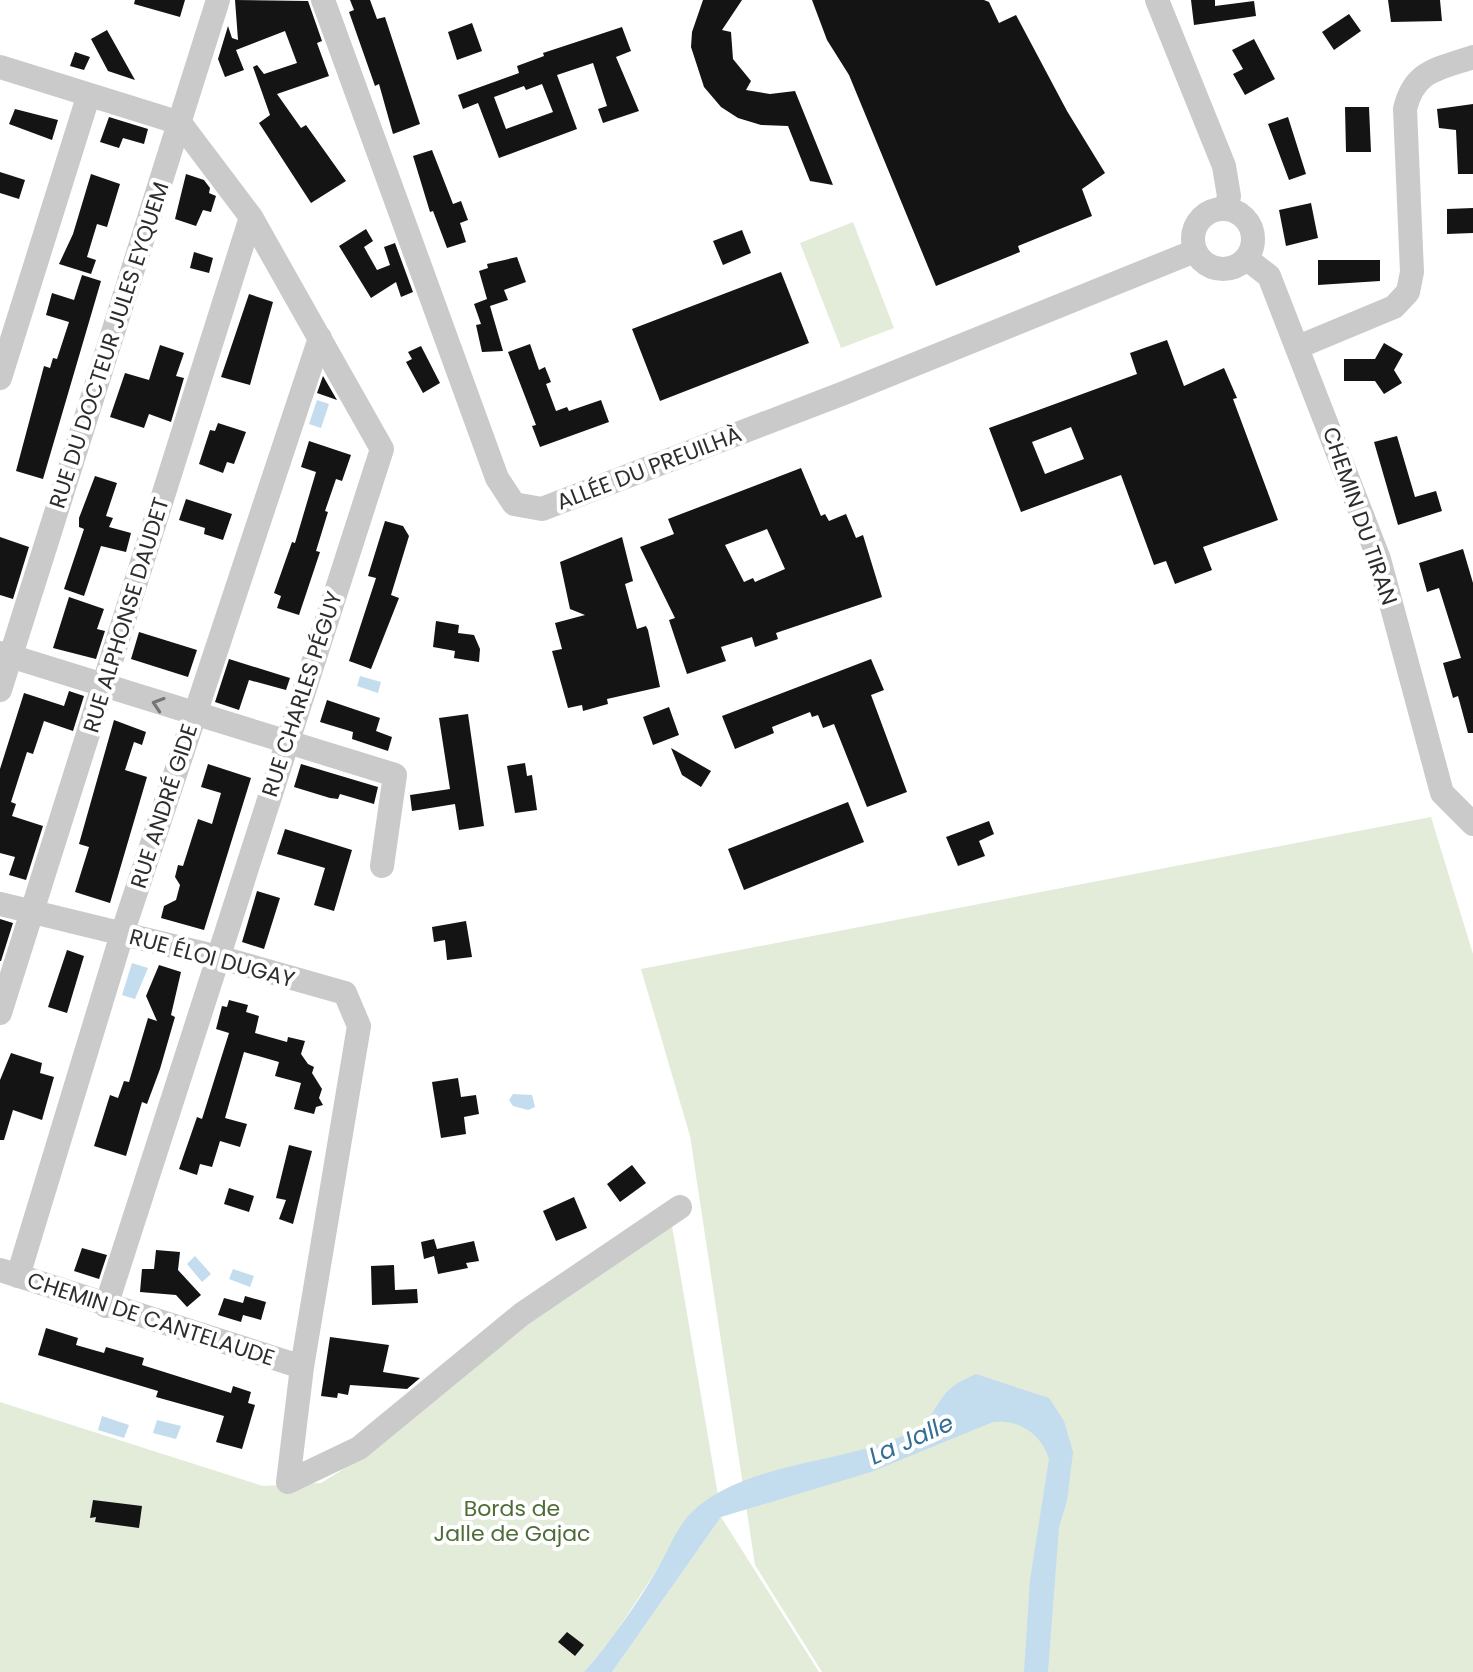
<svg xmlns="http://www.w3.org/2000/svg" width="1473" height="1672" font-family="Poppins,sans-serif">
  <rect width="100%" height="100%" fill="#fff"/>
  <path fill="#e2ecd9" d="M853 222 894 328 841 348 800 243Z
    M1431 817 1473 954V1672H822L755 1565 690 1136 641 969Z
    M671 1220 718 1495 697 1508 615 1634 584 1672H0V1402L263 1486 321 1483 374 1450 429 1394Z
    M721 1517 819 1672H612Z"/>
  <path fill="#c3dcee" d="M317 400 329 404 321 428 309 424Z
    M360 676 381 682 378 693 357 686Z
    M132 963 148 968 135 999 122 995Z
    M513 1094 532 1095 535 1107 528 1110 513 1106 509 1100Z
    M195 1256 211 1274 202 1282 187 1264Z
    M233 1269 254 1276 250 1287 229 1279Z
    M976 1374 1049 1398 1064 1421 1073 1452 1067 1501 1059 1527 1048 1672H1024L1030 1580 1049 1459C1042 1435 1018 1418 993 1422L871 1472 721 1517 612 1672H584C612 1640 637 1604 658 1568 668 1551 676 1529 689 1515 741 1460 849 1465 915 1430 933 1421 936 1401 950 1389 957 1382 968 1378 976 1374Z
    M102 1416 129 1425 124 1438 98 1430Z
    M157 1420 181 1426 176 1439 153 1433Z"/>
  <path fill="#141414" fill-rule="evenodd" d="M135 0H185L180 17 134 4Z
    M235 0 308 1 322 41 317 43 329 76 277 94 301 128 306 125 346 181 311 203 259 123 270 115 253 67 257 65 264 74 297 63 285 31 236 50 244 70 225 77 218 59 228 26 232 38 238 40Z
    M350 0H370L377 19 385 17 420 124 393 134 379 84 375 86 349 12 354 10Z
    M703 0H742L722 30 731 32 733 59 751 81 746 90 770 94 795 91 833 185 810 181 788 126 761 125 738 118 721 107 704 87 691 47 692 32Z
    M812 0H984L989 2 999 23 1016 15 1067 111 1105 173 1082 189 1092 216 1018 246 1020 252 936 286 849 75 827 40Z
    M1191 0H1215V6L1254 1 1256 16 1194 25Z
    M1388 0H1440L1442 21 1391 22Z
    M1349 14 1361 31 1334 50 1322 32Z
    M472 23 482 51 457 60 448 32Z
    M622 27 631 51 616 57 639 111 603 123 598 109 607 106 593 63 557 75 577 129 499 158 478 103 463 109 458 95 519 73 517 66 544 56 543 53ZM542 84 553 112 506 129 494 97 524 86 526 90Z
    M107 30 135 80 108 71 91 39Z
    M1254 39 1275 79 1245 95 1233 74 1243 69 1232 50Z
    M75 52 90 57 84 70 70 66Z
    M1473 104V174H1458L1456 130 1439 128 1437 109Z
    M1345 107H1369L1371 152H1346Z
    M15 109 58 120 52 140 9 124Z
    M109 117 148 129 144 144 123 138 119 148 100 142Z
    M1288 117 1306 174 1289 180 1268 124Z
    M432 150 453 204 461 201 468 220 460 223 466 242 447 248 433 211 430 212 413 156Z
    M0 172 25 180 19 199 0 193Z
    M91 174 120 184 107 227 97 224 87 257 96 260 91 274 59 264 73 234Z
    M186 174 204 180 210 188 209 193 216 196 211 212 203 210 196 226 175 219Z
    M1311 203 1318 238 1286 246 1279 210Z
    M1473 208V233L1447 234V209Z
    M366 229 373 241 364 247 377 270 390 265 384 247 395 243 413 292 401 297 396 282 371 298 339 246Z
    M742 230 751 253 723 265 713 241Z
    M194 252 213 258 209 273 190 268Z
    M517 257 526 282 504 290 508 300 490 306 503 351 482 352 476 325 481 324 474 304 487 299 479 271 488 268 487 264Z
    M1318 260H1380V281L1318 285Z
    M781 272 809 343 660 401 632 329Z
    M82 275 101 281 43 479 16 471 44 366 50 368 53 358 57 359 69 322 46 315 52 293 74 300Z
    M249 294 273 302 250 385 221 377Z
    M1167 340 1184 386 1224 368 1237 398 1233 399 1278 520 1203 547 1212 570 1175 584 1166 561 1154 565 1121 475 1021 512 989 428 1137 374 1130 353ZM1071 427 1084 459 1045 474 1032 442Z
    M1384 343 1403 354 1394 370 1402 383 1384 394 1375 381H1344V359H1375Z
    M530 344 539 370 545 367 551 382 546 384 556 411 567 407 569 411 601 400 609 422 540 447 532 426 536 425 508 352Z
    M160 345 184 353 176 376 184 378 171 422 149 414 144 428 110 417 125 373 149 380Z
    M421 346 440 383 423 393 406 362 412 359 408 352Z
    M323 376 337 400 317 393Z
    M218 423 246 432 234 464 227 462 223 473 199 464 210 430 215 431Z
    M1397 436 1415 497 1436 491 1442 511 1398 525 1374 442Z
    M309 441 351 455 342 481 336 479 325 511 328 512 316 551 320 552 299 615 277 608 281 596 274 593 292 542 295 543 316 472 301 467Z
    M801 468 821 516 825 514 829 521 846 514 856 538 863 535 882 597 776 633 778 639 755 647 752 637 721 647 726 661 687 674 669 620 675 618 640 547 674 534 668 519ZM767 529 785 569 755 582 753 578 744 582 725 545Z
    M95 476 117 483 106 516 113 518 109 527 131 533 126 552 101 546 84 596 64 589 84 529 79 527V518Z
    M186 499 232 514 223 540 204 534 205 528 179 520Z
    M385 521 403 526 409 536 391 595 399 598 371 669 349 661 376 578 368 576Z
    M0 537 29 547 13 599 0 595Z
    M622 537 633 581 625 584 637 629 646 626 648 630 660 687 607 699 608 704 583 711 582 705 568 708 552 651 562 649 555 623 585 615 570 609 560 562Z
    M1463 549 1473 583V733H1468L1458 696 1453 698 1443 663 1461 658 1439 588 1427 592 1419 563Z
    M69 597 104 609 97 629 105 631 96 659 53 648Z
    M436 621 459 625 458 633 474 635 480 649 479 662 454 658 455 651 433 647Z
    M139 632 197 650 188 677 131 659Z
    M229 659 290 678 286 690 249 680 239 710 215 702Z
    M871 659 884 690 871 695 907 792 867 807 834 724 823 728 818 715 812 717 810 712 772 727 774 733 735 749 722 716Z
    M69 691 84 696 73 731 44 721 33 754 27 752 11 802 16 804 12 816 43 826 26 880 9 875 15 857 0 853V769L24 693 64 706Z
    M327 700 380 718 376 731 392 737 388 751 352 739 353 732 320 722Z
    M669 707 679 735 653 745 643 717Z
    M468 714 484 826 459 830 455 804 412 811 410 795 450 789 439 718Z
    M114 720 146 732 142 745 134 742 125 770 147 777 110 903 75 892 89 847 79 844Z
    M671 748 711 771 701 787 682 775Z
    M525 763 527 776 532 775 537 810 515 813 507 766Z
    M208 764 251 778 204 930 161 918 164 906 176 900 180 885 175 877 178 865 183 866 198 819 212 824 221 793 201 787Z
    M301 764 378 787 374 804 340 794 338 799 330 798 294 787Z
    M848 802 864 842 744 890 728 849Z
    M989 821 994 834 979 841 985 856 958 866 946 837Z
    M285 829 352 850 334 911 314 905 325 868 277 854Z
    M257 891 280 898 264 949 242 942Z
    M0 919 13 923 1 961H0Z
    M466 921 472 957 447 960 445 940 434 942 432 927Z
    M67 950 84 956 67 1013 48 1007Z
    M159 965 181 972 171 1015 175 1017 160 1069 147 1104 142 1102 126 1156 94 1146 110 1095 118 1098 124 1081 129 1082 148 1018 157 1021 146 996Z
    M229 1000 248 1005 246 1012 259 1016 255 1033 287 1042 288 1037 305 1041 301 1054 308 1064 314 1067 312 1073 322 1089 319 1098 323 1105 316 1107 314 1114 294 1109 301 1083 275 1076 279 1062 244 1052 225 1118 247 1124 240 1147 220 1141 212 1167 200 1164 197 1175 179 1169 197 1117 202 1119 229 1033 216 1029 222 1006 227 1007Z
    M11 1053 42 1063 40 1073 54 1077 42 1120 13 1110 4 1140H0V1080Z
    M458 1078 461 1097 476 1095 479 1114 464 1117 466 1134 441 1138 432 1082Z
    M289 1145 312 1151 293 1224 279 1219 286 1200 276 1198Z
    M632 1165 646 1183 620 1202 607 1184Z
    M229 1188 254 1196 249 1212 224 1204Z
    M574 1197 587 1228 556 1241 543 1211Z
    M434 1239 437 1249 474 1241 479 1261 466 1263 468 1268 438 1274 434 1256 424 1259 421 1242Z
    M82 1248 107 1255 99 1279 74 1271Z
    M156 1250 180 1252 178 1270 201 1295 187 1307 176 1295 140 1292 142 1269H154Z
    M394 1265 395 1290 417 1289 418 1303 372 1305 371 1266Z
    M245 1296 266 1302 261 1320 243 1315 241 1322 218 1315 224 1298 243 1303Z
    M46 1328 78 1338 76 1345 104 1353 106 1347 144 1358 142 1365 231 1393 233 1386 251 1392 248 1403 255 1405 242 1449 216 1442 224 1416 156 1397 158 1391 38 1355Z
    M330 1337 389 1345 383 1372 420 1378 407 1389 350 1385 348 1395 338 1393 337 1398 321 1396Z
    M93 1500 142 1506 139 1528 95 1522 96 1517 90 1518Z
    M567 1632 584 1645 575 1656 558 1642Z"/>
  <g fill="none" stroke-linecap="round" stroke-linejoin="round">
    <path stroke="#cacaca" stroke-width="24" d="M323 0 497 478 514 504 542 509 844 393 1195 251
      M1157 0 1224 166 1229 196 1226 208
      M0 67 180 123 251 217 382 449 106 1306
      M1193 239a30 30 0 1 1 60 0a30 30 0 1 1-60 0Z
      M1247 259 1269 276 1379 559 1442 793 1473 824
      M1298 347 1394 307 1408 292 1412 272 1405 109C1414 70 1438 69 1473 57
      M0 378 88 97
      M0 653 395 775 382 866
      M0 690 218 0
      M0 904 218 957 345 993 359 1026 302 1367 288 1482
      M0 1013 251 217
      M0 1270 302 1367
      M18 1276 122 934 320 338
      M288 1482 359 1448 522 1314 680 1207"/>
  </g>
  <defs><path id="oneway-chevron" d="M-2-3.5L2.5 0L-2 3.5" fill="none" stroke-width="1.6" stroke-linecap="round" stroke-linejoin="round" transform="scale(2)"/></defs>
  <use stroke="#747474" href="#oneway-chevron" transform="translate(158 704) rotate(-162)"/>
  <g text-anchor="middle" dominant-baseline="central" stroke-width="8" stroke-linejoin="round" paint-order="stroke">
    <g font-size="22" fill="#2d2d2d" stroke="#fff">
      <text transform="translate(109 345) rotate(-72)">RUE DU DOCTEUR JULES EYQUEM</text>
      <text transform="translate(649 468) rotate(-21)">ALLÉE DU PREUILHÀ</text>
      <text transform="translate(1360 516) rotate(71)">CHEMIN DU TIRAN</text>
      <text transform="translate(126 615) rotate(-73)">RUE ALPHONSE DAUDET</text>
      <text transform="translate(302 694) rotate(-72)">RUE CHARLES PÉGUY</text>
      <text transform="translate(164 806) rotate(-72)">RUE ANDRÉ GIDE</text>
      <text transform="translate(212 958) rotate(15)">RUE ÉLOI DUGAY</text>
      <text transform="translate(151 1319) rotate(18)">CHEMIN DE CANTELAUDE</text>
    </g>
    <g font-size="22" fill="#4e6c37" stroke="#fff">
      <text x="512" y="1508">Bords de<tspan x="512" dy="25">Jalle de Gajac</tspan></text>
    </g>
    <g font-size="24" font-style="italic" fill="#346d95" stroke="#fff">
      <text transform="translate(911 1439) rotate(-24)">La Jalle</text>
    </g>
  </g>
</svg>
